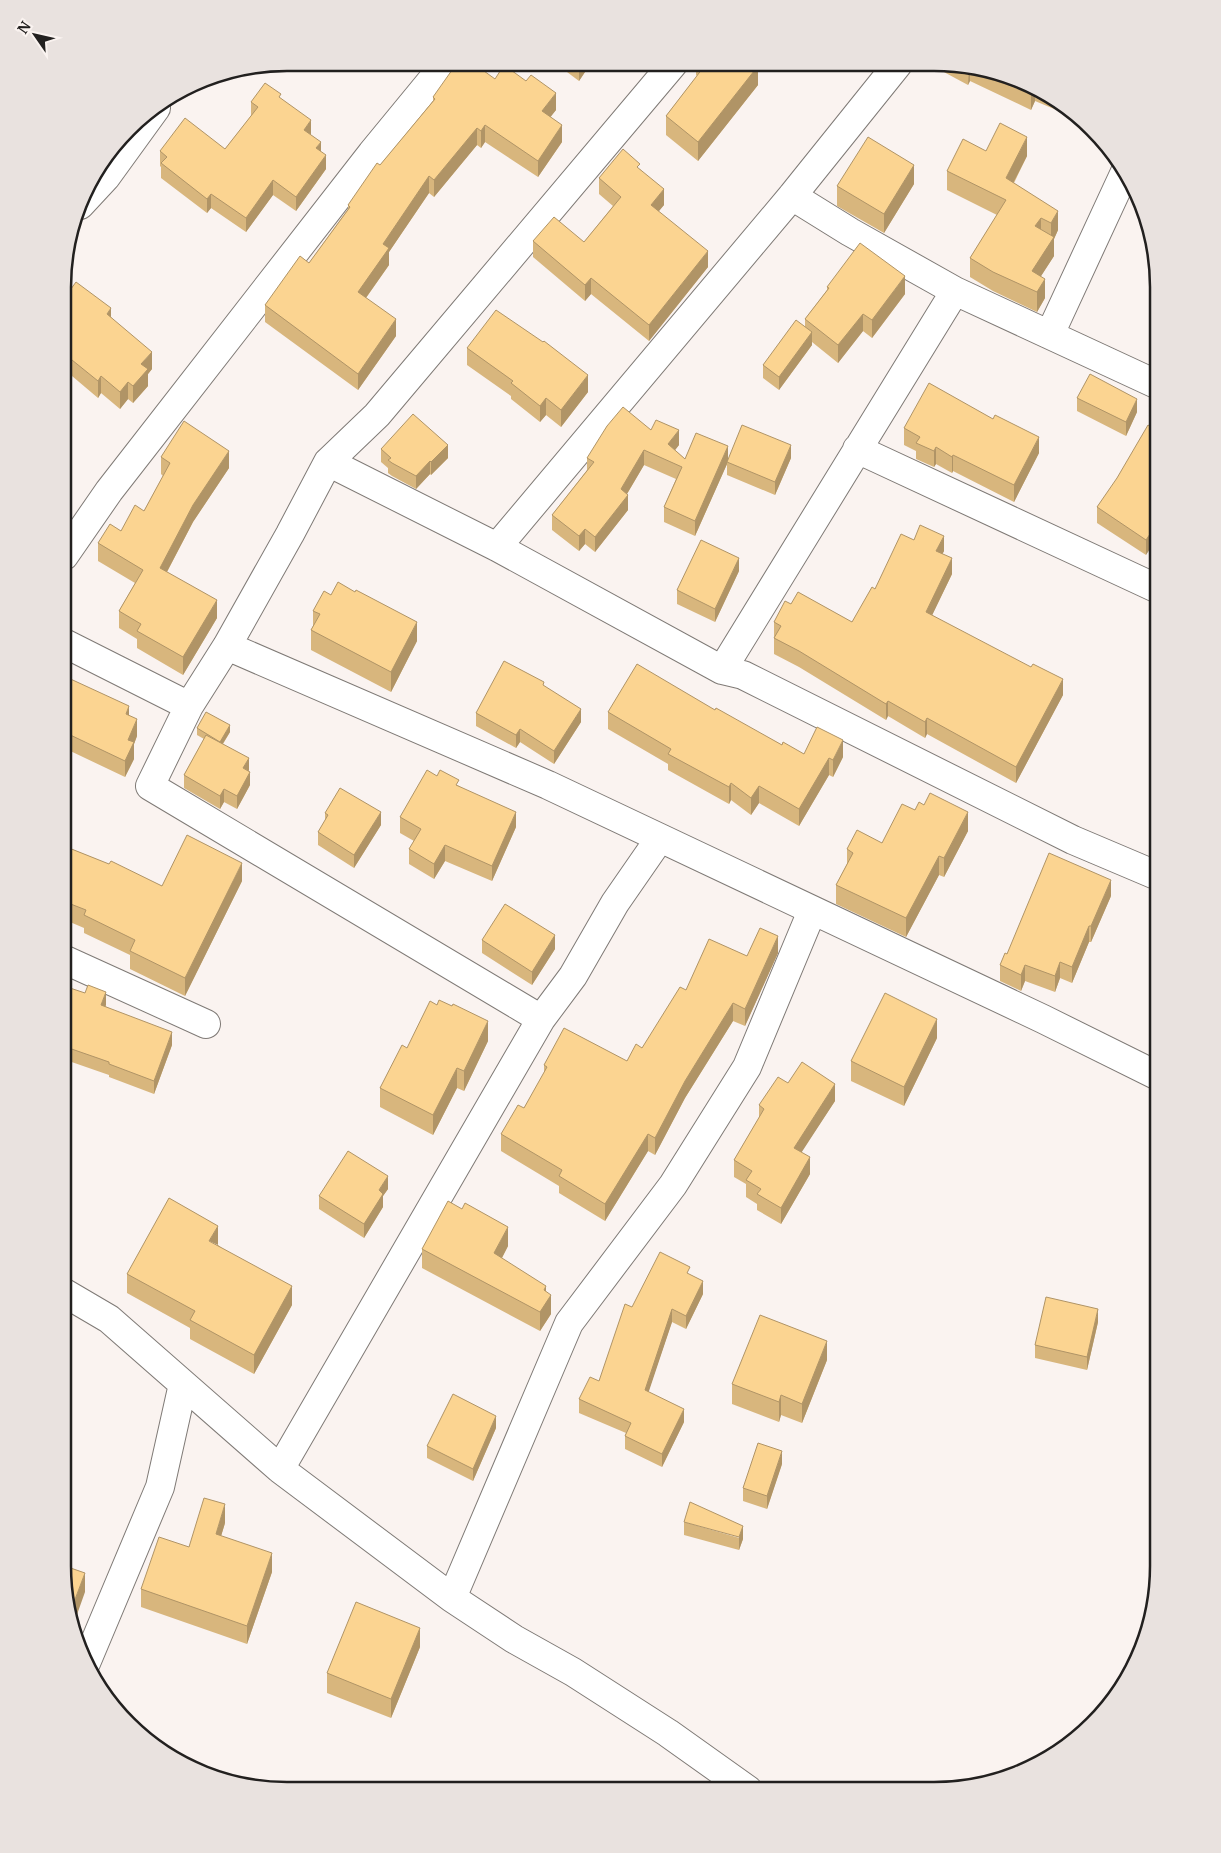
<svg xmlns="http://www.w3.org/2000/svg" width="1221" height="1853" font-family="Merriweather,serif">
  <rect width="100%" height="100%" fill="#faf3f0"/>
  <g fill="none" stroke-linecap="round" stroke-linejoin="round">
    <defs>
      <path id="minor" d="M792 196 850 232 955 291 1158 385
        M80 205 106 177 156 108
        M1050 334 1125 172
        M857 449 1158 589
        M328 462 497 547 722 670 743 675 1073 840 1158 876
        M497 547 792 196 898 64
        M64 556 109 491 372 153 446 63
        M64 643 189 706
        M227 646 548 785 1043 1019 1158 1076
        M722 670 955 291
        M63 959 206 1024
        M541 1019 150 786 189 706 227 646 290 534 328 462 377 415 673 64
        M63 1292 109 1319 280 1469 452 1598 514 1639 573 1672 668 1733 748 1790
        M280 1469 541 1019 573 976 615 903 660 838
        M452 1598 569 1323 673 1185 747 1067 812 911
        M86 1663 160 1487 183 1384"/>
    </defs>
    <use href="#minor" stroke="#7f7a76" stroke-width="30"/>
    <use href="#minor" stroke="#fff" stroke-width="28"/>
  </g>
  <path fill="#d8b67d" d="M555 63H591L579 81Z
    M696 64H756L758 85 698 161 666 135V116L697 76 696 75Z
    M942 64H964L1020 79 1070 109 1083 121 1035 101 1031 110 970 81 968 85 942 71Z
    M495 79 556 110 550 117 562 142 538 177 485 142 481 148 477 145 434 197 429 193 389 252V265L366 298 396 336 358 390 265 322V305L309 263 348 209V205L433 101V97Z
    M281 99 311 135 321 152 326 169 296 211 273 195 246 232 211 208 207 213 161 178V167L160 166V151L225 149 251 116V102Z
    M986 151 1027 156 1014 183 1058 230 1054 239V256L1041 276 1045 298 1037 312 993 291 970 277V258L997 215 947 190V171Z
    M640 169 664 205 658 211 708 267 649 341 591 294 585 301 533 257V241L584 242 613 206 599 194V178Z
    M914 184 884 233 837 206V186Z
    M827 287 905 294 872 338 863 331 838 363 812 342V345L779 390 763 378V365L805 327V319L827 290Z
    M64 291 111 317 152 369 148 374V386L133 403 128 399 120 409 101 393 98 398 72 376 64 387Z
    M1158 326V357L1154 356V336Z
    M467 348 588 392 561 427 546 415 540 422 511 399V396L467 365Z
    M1077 398 1137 412 1126 436 1077 411Z
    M904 428 1039 453 1014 502 953 471 952 473 936 464 934 467 916 459V451L904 445Z
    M651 430 679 445 675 450 685 459 791 458 775 495 727 475V464L695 536 664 522V507L676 479 644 465 627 494 628 510 595 552 585 544 579 551 552 530V515L587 470V458Z
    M1158 431 1146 555 1097 523V507Z
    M381 449 448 458 431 475 430 474 416 489 392 476 388 473V468L381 462Z
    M161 457 229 468 193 522 167 572 217 618 183 675 137 648V639L119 628V611L135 583 98 561V543L121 531 144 511 163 476 161 474Z
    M914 540 944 551 942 554 952 574 932 615 1063 695 1016 783 927 734 925 738 888 716 886 720 799 667 774 654V622L791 604 852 622 875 589Z
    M739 571 715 622 677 604V590Z
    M313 611 417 641 391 692 311 650V630L313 626Z
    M64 670V677L129 716 137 736 134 744V759L125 777 64 748Z
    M1158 680V714L1152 710V690Z
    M544 686 581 722 554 764 520 742 516 748 476 726V713Z
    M715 710 782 745 804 754 843 757 833 777 829 775 799 826 759 803 751 815 731 800 729 804 668 770V764L608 729V712Z
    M197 728 230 732 223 744 249 771 250 785 237 809 224 802 220 809 184 788V775L204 739 197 735Z
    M437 776 459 786 516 827 492 881 445 861 434 879 409 864V849L414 841 400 833V817Z
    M915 810 968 831 944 877 939 875 906 937 836 904V885L847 864V849L882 843Z
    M325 813 381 825 354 868 318 845V832L325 821Z
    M64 846 162 886 242 881 185 996 130 969V955L84 933V928L63 919Z
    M1111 896 1091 942H1089L1072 983 1060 978 1055 992 1025 981 1021 991 1000 981V965L1007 954Z
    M482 940 555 949 532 985 482 953Z
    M778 953 745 1026 733 1021 685 1098 655 1155 648 1151 605 1221 559 1193V1186L501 1151V1134L524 1108 544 1074V1065L627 1061 642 1048 686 990 747 956Z
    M63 993 106 1005 105 1006 172 1045 154 1094 109 1077V1075L63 1059Z
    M937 1038 904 1106 851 1081V1061Z
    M488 1041 464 1091 457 1088 433 1135 380 1107V1088L407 1048Z
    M788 1083 835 1101 801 1152 810 1174 781 1224 757 1210V1204L746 1197V1184L734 1177V1160L759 1118V1105Z
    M388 1189 383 1196V1207L364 1238 319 1209V1196Z
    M218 1245 292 1305 254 1374 190 1339V1328L127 1293V1274Z
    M508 1246 502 1258 546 1292 551 1314 540 1331 422 1268V1249Z
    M690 1275 703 1294 686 1329 672 1322 648 1392 684 1422 662 1467 625 1449V1436L626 1433 579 1413V1399L599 1381 632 1307Z
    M1098 1322 1087 1370 1035 1358V1345Z
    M827 1360 802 1423 781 1415 779 1422 732 1404V1384Z
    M496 1428 473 1481 427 1458V1446Z
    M782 1464 767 1509 743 1501V1488Z
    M684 1522 743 1539 739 1550 684 1535Z
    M225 1523 221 1536 272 1572 247 1644 141 1607V1589L189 1547Z
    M420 1647 391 1718 327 1693V1673Z"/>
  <path fill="#b09466" d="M579 63H591L579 81Z
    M758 66V85L698 161V142Z
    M969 66H970V81L968 85Z
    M1033 87 1035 88V101L1031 110V92Z
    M556 93V110L542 128V111Z
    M311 120V135L304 130Z
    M485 125V142L481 148V131Z
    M562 125V142L538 177V161Z
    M477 128V145L434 197V180Z
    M1027 137V156L1006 197V178Z
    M321 142V156L316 148Z
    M326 155V169L296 211V197Z
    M914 165V184L884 233V214Z
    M429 176V193L389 252V265L358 309V292L383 244Z
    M273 180V195L246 232V218Z
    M664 189V205L651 221V205Z
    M211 194V208L207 213V199Z
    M1058 211V230L1054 239V256L1032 290V271L1051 240V223Z
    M1041 218V237L1035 226Z
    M708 251V267L649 341V325Z
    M905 276V294L872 338V320Z
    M591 278V294L585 301V285Z
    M1045 279V298L1037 312V292Z
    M111 308V325L107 314Z
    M863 314V331L838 363V345Z
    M396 319V336L358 390V374Z
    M812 332V345L779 390V377Z
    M152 352V369L148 374V386L133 403V386L141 364Z
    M72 360V376L64 387V370Z
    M588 375V392L561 427V410Z
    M101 376V393L98 398V381Z
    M128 382V399L120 409V392Z
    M546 398V415L540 422V406Z
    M1137 399V412L1126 436V422Z
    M679 430V445L668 459V444Z
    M1039 437V453L1014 502V485Z
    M448 445V458L431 475V462Z
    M791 445V458L775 495V482Z
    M728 446V461L727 462V464L695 536V521Z
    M936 447V464L934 467V451Z
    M644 450V465L621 504V489Z
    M229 451V468L193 522 160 585V568L193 505Z
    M953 455V471L952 473V457Z
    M430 461V474L416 489V476Z
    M628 495V510L595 552V537Z
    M1158 522V537L1146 555V540Z
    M585 529V544L579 551V536Z
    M944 536V551L936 567V551Z
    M739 558V571L715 622V609Z
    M952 558V574L926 628V612Z
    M217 600V618L183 675V657Z
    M417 622V641L391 692V672Z
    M1063 679V695L1016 783V767Z
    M888 701V716L886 720V704Z
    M129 706V723L126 714Z
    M581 709V722L554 764V751Z
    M927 718V734L925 738V722Z
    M137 719V736L134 744V759L125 777V761L128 740Z
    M230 725V732L220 748V742Z
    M520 729V742L516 748V735Z
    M843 740V757L833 777V760Z
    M249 758V771L243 768Z
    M829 758V775L799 826V809Z
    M250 772V785L237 809V796Z
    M731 783V800L729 804V787Z
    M759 786V803L751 815V798Z
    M224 789V802L220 809V796Z
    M381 812V825L354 868V855Z
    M516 812V827L492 881V866Z
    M968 812V831L944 877V858Z
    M445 845V861L434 879V864Z
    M939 856V875L906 937V918Z
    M242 863V881L185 996V978Z
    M1111 880V896L1091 942V926Z
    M1089 926V942L1072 983V967Z
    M555 935V949L532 985V972Z
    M778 936V953L745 1026V1009Z
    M1060 962V978L1055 992V976Z
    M1025 965V981L1021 991V975Z
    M106 992V1005L101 1018V1005Z
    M733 1003V1021L685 1098 655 1155V1138L685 1081Z
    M937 1019V1038L904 1106V1087Z
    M488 1021V1041L464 1091V1071Z
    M172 1032V1045L154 1094V1081Z
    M457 1068V1088L433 1135V1115Z
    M835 1084V1101L794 1164V1148Z
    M648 1134V1151L605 1221V1204Z
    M810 1157V1174L781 1224V1208Z
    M388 1176V1189L383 1196V1207L364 1238V1224L379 1190Z
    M218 1226V1245L209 1241Z
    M508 1227V1246L494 1273V1253Z
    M703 1281V1294L686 1329V1316Z
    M292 1286V1305L254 1374V1355Z
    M546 1286V1302L551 1295V1314L540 1331V1312L544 1290Z
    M672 1309V1322L645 1403V1390Z
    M1098 1309V1322L1087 1370V1357Z
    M827 1341V1360L802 1423V1404Z
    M781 1395V1415L779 1422V1402Z
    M684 1409V1422L662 1467V1454Z
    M496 1416V1428L473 1481V1469Z
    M782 1451V1464L767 1509V1496Z
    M225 1504V1523L216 1553V1534Z
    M743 1526V1539L739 1550V1537Z
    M272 1553V1572L247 1644V1626Z
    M85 1573V1592L74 1623 71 1610Z
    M420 1628V1647L391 1718V1699Z"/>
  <path fill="#fbd491" stroke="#b09466" d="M457 63H473L495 79 504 65 526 81 531 75 556 93 542 111 562 125 538 161 485 125 481 131 477 128 434 180 429 176 383 244 389 248 358 292 396 319 358 374 265 305 300 256 309 263 350 207 348 205 377 163 380 165 435 99 433 97Z
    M706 64H756L758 66 698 142 666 116Z
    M987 71 1020 79 1033 87 1031 92Z
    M265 83 281 94 279 97 311 120 304 130 321 142 316 148 326 155 296 197 273 180 246 218 211 194 207 199 161 163 167 157 160 151 185 118 225 149 258 107 251 102Z
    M1000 123 1027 137 1006 178 1058 211 1051 223 1041 218 1035 226 1054 237 1032 271 1045 279 1037 292 993 272 970 258 1006 200 947 171 963 139 986 151Z
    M868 137 914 165 884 214 837 186Z
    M623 149 640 164 637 167 664 189 651 205 708 251 649 325 591 278 585 285 533 241 554 217 584 242 621 197 599 178Z
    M860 243 905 276 872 320 863 314 838 345 805 319 829 288 827 287Z
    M76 282 111 308 107 314 152 352 141 364 148 369 133 386 128 382 120 392 101 376 98 381 72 360 64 370V291L68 293Z
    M496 310 543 342 544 341 588 375 561 410 546 398 540 406 511 383 513 381 467 348Z
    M796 320 812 332 779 377 763 365Z
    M1158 326V338L1154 336Z
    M1090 374 1137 399 1126 422 1077 398Z
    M929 383 993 419 995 415 1039 437 1014 485 953 455 952 457 936 447 934 451 916 443 920 437 904 428Z
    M623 407 651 430 656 420 679 430 668 444 685 459 696 433 728 446 695 521 664 507 682 467 644 450 621 489 628 495 595 537 585 529 579 536 552 515 594 462 587 458 607 426Z
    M413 414 448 445 431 462 430 461 416 476 392 463 388 460 391 458 381 449Z
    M184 421 229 451 193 505 160 568 217 600 183 657 137 631 141 624 119 611 143 570 98 543 110 524 121 531 135 505 144 511 170 463 161 457Z
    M742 425 791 445 775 482 727 462Z
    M1148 425 1158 431V522L1146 540 1097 507 1117 478Z
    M920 525 944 536 936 551 952 558 926 612 1031 667 1033 664 1063 679 1016 767 927 718 925 722 888 701 886 704 799 651 774 638 781 626 774 622 785 601 791 604 798 592 852 622 872 587 875 589 901 534 914 540Z
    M701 540 739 558 715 609 677 590Z
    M338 582 355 592 356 590 417 622 391 672 311 630 320 614 313 611 324 591 331 595Z
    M504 661 544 682 543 685 581 709 554 751 520 729 516 735 476 713Z
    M637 664 715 710 716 708 782 745 783 742 804 754 817 727 843 740 833 760 829 758 799 809 759 786 751 798 731 783 729 787 668 754 671 749 608 712Z
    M64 676 129 706 126 714 137 719 128 740 134 742 125 761 64 732Z
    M1158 680V695L1152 690Z
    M206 712 230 725 220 742 197 728Z
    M206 735 249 758 243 768 250 772 237 796 224 789 220 796 184 775Z
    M427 770 437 776 440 770 459 780 456 785 516 812 492 866 445 845 434 864 409 849 421 829 400 817Z
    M340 788 381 812 354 855 318 832 328 815 325 813Z
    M930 793 968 812 944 858 939 856 906 918 836 885 853 853 847 849 857 830 882 843 902 804 915 810 919 802 924 805Z
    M187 835 242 863 185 978 130 951 135 940 84 915 86 910 63 901 64 846 109 864 111 861 162 886Z
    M1049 853 1111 880 1091 926H1089L1072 967 1060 962 1055 976 1025 965 1021 975 1000 965 1005 953 1007 954Z
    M505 904 555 935 532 972 482 940Z
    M760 928 778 936 745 1009 733 1003 685 1081 655 1138 648 1134 605 1204 559 1176 562 1170 501 1134 518 1105 524 1108 547 1067 544 1065 564 1028 627 1061 636 1044 642 1048 680 987 686 990 709 939 747 956Z
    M88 985 106 992 101 1005 172 1032 154 1081 109 1064V1062L63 1046V993L68 994 70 988 85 993Z
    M885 993 937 1019 904 1087 851 1061Z
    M439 1000 452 1006 453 1004 488 1021 464 1071 457 1068 433 1115 380 1088 402 1045 407 1048 430 1001 437 1005Z
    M802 1062 835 1084 794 1148 810 1157 781 1208 757 1194 761 1189 746 1180 752 1171 734 1160 764 1109 759 1105 778 1077 788 1083Z
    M348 1151 388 1176 379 1190 383 1194 364 1224 319 1196Z
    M169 1198 218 1226 209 1241 292 1286 254 1355 190 1320 195 1311 127 1274Z
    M448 1201 462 1209 465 1203 508 1227 494 1253 546 1286 544 1290 551 1295 540 1312 422 1249Z
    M660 1252 690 1267 687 1273 703 1281 686 1316 672 1309 645 1390 684 1409 662 1454 625 1436 631 1423 579 1399 590 1377 599 1381 625 1304 632 1307Z
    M1046 1297 1098 1309 1087 1357 1035 1345Z
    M760 1315 827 1341 802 1404 781 1395 779 1402 732 1384Z
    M453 1394 496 1416 473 1469 427 1446Z
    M758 1443 782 1451 767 1496 743 1488Z
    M204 1498 225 1504 216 1534 272 1553 247 1626 141 1589 159 1537 189 1547Z
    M690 1502 743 1526 739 1537 684 1522Z
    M62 1565 85 1573 71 1610 62 1566Z
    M356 1602 420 1628 391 1699 327 1673Z"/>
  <path d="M0 0H1221V1853H0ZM287 71H934A216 216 0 0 1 1150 287V1566A216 216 0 0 1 934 1782H287A216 216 0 0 1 71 1566V287A216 216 0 0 1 287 71Z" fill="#e9e2df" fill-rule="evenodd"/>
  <path fill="none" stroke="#22201f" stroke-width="2.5" d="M287 71H934A216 216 0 0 1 1150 287V1566A216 216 0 0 1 934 1782H287A216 216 0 0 1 71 1566V287A216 216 0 0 1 287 71Z"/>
  <g transform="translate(35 35) rotate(304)" stroke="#faf3f0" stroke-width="4" paint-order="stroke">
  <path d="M0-4L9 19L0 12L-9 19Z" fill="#22201f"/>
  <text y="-8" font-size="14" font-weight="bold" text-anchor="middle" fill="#22201f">N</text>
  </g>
</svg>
